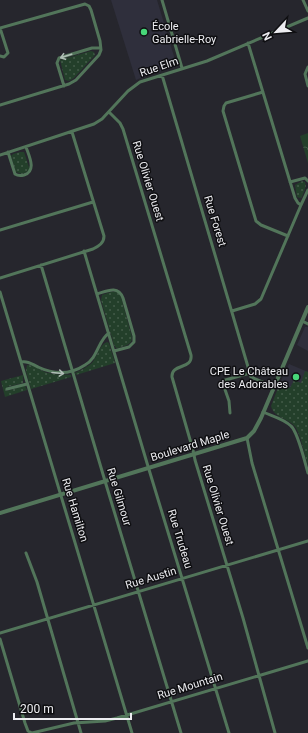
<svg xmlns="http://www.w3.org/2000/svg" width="308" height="733" font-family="Roboto,sans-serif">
  <defs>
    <pattern id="grass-dots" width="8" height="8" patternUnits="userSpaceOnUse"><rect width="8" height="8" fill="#233f2a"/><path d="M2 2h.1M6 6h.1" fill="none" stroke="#435b49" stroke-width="1.8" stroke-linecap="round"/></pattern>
    <pattern id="forest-crowns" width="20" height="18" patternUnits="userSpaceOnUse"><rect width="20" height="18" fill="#233f2a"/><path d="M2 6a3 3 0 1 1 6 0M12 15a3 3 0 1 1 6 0" fill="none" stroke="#435b49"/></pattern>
  </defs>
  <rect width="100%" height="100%" fill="#26262d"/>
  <path fill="#2f2f3c" d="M111 0H157L176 63 175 67 145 76 136 80Z
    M305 327H308V351L297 345Z
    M289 364 308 372 303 394 280 383Z"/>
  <path fill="url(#grass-dots)" d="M91 51 94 52 95 55 74 78 69 81 65 80 60 60Z
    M20 152H24L29 167V171L22 174 16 172 11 156 13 154Z
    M302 181 305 182 306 186 302 197 300 198 297 197 295 185Z
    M111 292H118L121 297 132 337C132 345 125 346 118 348H116L114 345 101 300 102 295Z
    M107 342 109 343 115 363 76 375 75 373C81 370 87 367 92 363 97 357 99 345 107 342Z
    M27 365C33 364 41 371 48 373 55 375 63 374 71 375V377L31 389 26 371Z
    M305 371 308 372V465C304 454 302 439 296 428 290 418 274 419 271 406L280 383 290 388 294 380 301 383Z
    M23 375V383L7 387 6 389 7 391 23 386H25L27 390 5 397 1 381Z"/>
  <path fill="url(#forest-crowns)" d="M308 133V163L300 136Z"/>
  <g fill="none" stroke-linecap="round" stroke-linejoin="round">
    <path stroke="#52755a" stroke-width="3" d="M162 0 182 68
      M303 0 308 11
      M0 28 85 4 89 6 91 10 100 41 101 50 99 55 76 80 69 84 0 105
      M0 28 8 53 4 57 0 56
      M308 67 305 74 308 86
      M162 75 251 377 274 387
      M64 86 57 63 59 58 92 48H101
      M263 92 226 103 224 106 223 111 256 221 261 225 288 236
      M109 112 120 123 123 129 191 355C193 370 171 363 172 377L193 450 195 460 243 618 275 733
      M8 152 15 174C18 176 20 176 24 175 37 171 29 156 26 147
      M0 155 94 124 102 119 128 91 140 82 207 61 308 18
      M290 182 305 178 308 181
      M301 205 308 190
      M0 230 93 202
      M84 251 147 463 229 733
      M41 265 105 481 181 733
      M0 278 93 249C99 246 104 243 104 236L72 132
      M0 292 132 733
      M97 294C107 291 118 285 123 298L134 336V342L129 347 114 351
      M232 311 255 304 261 299 301 205 298 203 295 198 248 43
      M302 321 308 324
      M21 362C28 360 33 365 38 367 55 375 70 375 85 365 98 358 98 340 109 333
      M7 389 27 384
      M263 412C272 416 284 419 291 426 298 432 305 463 308 473
      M230 413 229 401 222 381 250 373
      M247 438 252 463 308 648
      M26 553 37 582 81 733
      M0 633 308 541
      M0 639 25 723 28 731 32 733 74 723 105 721 117 718 308 661"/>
    <path stroke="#52755a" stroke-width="4" d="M0 513 247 438 254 431 261 418 308 307"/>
  </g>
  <defs><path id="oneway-shaft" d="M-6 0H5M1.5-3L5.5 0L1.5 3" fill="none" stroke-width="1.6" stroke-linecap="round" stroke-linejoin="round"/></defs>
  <g stroke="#afbdb5">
    <use href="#oneway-shaft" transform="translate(66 56) rotate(162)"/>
    <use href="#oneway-shaft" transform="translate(58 373) rotate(5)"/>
  </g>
  <g fill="#47d779" stroke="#0f0f12" stroke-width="1.5">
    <circle cx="144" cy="32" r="4"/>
    <circle cx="296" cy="377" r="4"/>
  </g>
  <g text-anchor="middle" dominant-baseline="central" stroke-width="3" stroke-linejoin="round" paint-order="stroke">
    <g font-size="11" fill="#ededf1" stroke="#0f0f12" text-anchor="start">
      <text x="152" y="26">École<tspan x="152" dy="13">Gabrielle-Roy</tspan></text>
      <text x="288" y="371" text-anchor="end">CPE Le Château<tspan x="288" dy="13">des Adorables</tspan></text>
    </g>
    <g font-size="11" fill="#ededf1" stroke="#0f0f12">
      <text transform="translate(159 67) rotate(-19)">Rue Elm</text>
      <text transform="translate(148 181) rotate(73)">Rue Olivier Ouest</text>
      <text transform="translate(215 221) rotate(73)">Rue Forest</text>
      <text transform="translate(190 446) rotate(-17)">Boulevard Maple</text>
      <text transform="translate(119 497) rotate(73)">Rue Gilmour</text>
      <text transform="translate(218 505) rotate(73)">Rue Olivier Ouest</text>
      <text transform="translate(75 510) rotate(73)">Rue Hamilton</text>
      <text transform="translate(180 539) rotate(73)">Rue Trudeau</text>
      <text transform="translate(151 578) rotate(-17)">Rue Austin</text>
      <text transform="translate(190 686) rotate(-17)">Rue Mountain</text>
    </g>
  </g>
  <g transform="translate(276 32) rotate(244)" stroke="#0f0f12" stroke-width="3" paint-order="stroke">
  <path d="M0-3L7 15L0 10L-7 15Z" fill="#ededf1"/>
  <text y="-6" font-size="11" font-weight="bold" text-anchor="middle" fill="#ededf1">N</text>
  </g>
  <path d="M14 713v6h117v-6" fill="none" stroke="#ededf1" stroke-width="2"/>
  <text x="20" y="713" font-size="12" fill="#ededf1" stroke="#0f0f12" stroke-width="3" paint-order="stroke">200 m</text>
</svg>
